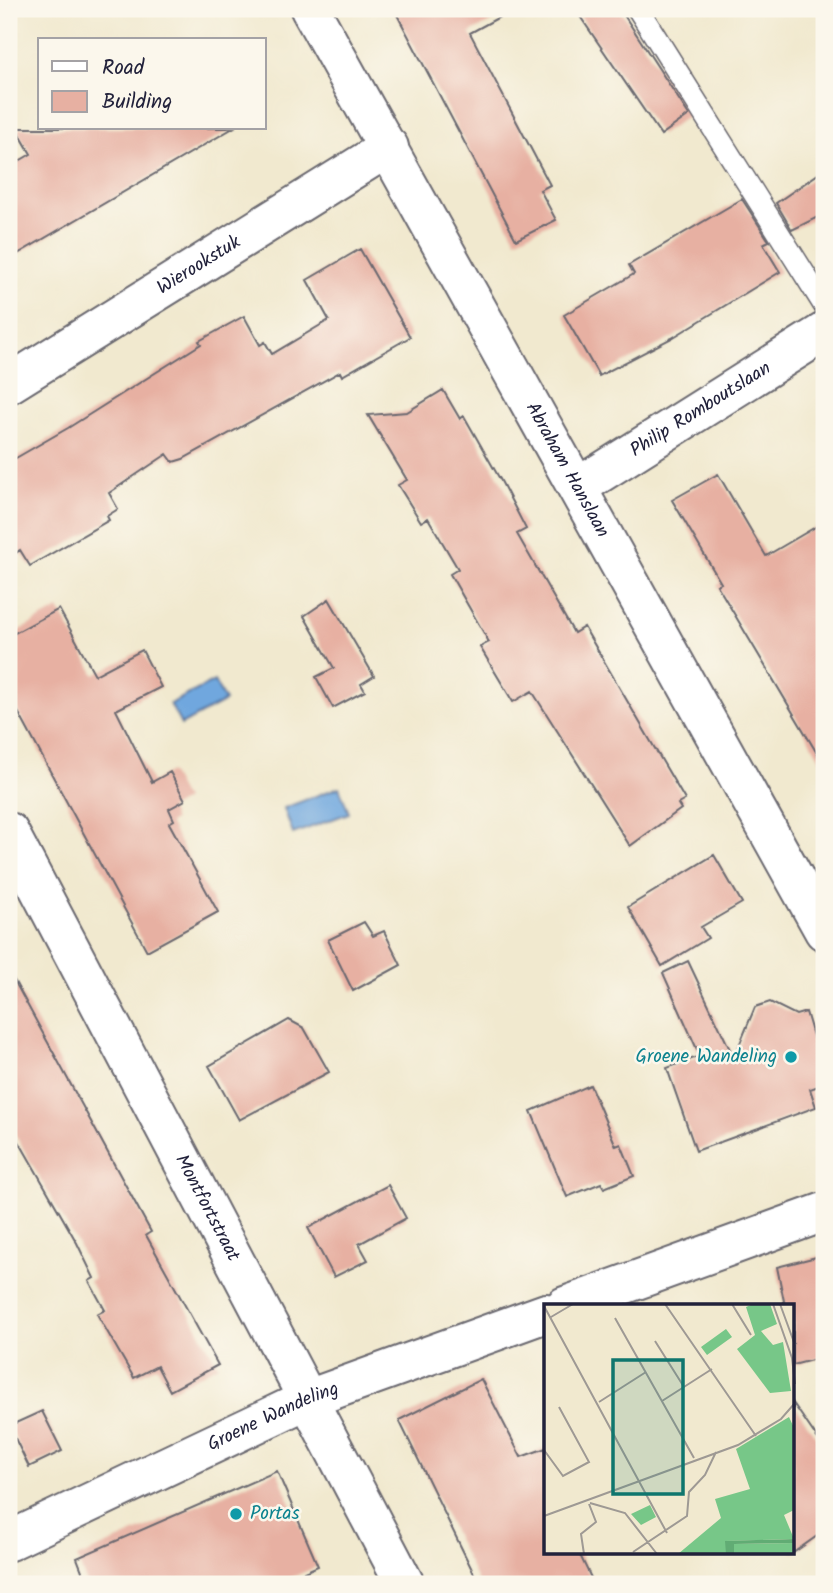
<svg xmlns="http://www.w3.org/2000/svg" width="833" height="1593" font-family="Kalam,sans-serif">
  <rect width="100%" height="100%" fill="#fbf7ec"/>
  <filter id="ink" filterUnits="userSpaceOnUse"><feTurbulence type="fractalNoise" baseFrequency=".0143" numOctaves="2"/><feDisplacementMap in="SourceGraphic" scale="14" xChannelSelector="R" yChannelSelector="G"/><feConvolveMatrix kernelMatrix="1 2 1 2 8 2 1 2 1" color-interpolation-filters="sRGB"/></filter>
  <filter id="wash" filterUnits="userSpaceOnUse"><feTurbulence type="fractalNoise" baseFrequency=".00686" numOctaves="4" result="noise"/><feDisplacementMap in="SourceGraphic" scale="28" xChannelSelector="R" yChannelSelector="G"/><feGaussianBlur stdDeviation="1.57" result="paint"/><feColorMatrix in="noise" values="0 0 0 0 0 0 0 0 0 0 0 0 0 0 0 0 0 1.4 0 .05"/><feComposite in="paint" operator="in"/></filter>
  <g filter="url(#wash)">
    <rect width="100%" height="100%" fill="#f1e9cf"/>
    <path fill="#6fa7de" stroke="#48648c" stroke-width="2" d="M214 681 225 701 181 725 170 704Z
      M339 787 349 813 293 834 284 808Z"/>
    <g id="blocks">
      <path fill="#e7b0a2" d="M394 9H514L470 33 550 185 540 190 556 220 516 240Z
        M575 9H620L689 115 661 135Z
        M16 128H233L9 259V167L31 154Z
        M824 170V214L792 230 776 203Z
        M742 199 769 241 763 244 780 272 672 338 599 376 564 315 634 274 629 265Z
        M360 249 410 337 342 376 340 372 183 459 173 462 167 454 109 493 118 509 107 516 109 520 30 566 20 550 9 558V462L68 428 201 344 199 341 244 316 260 345 265 342 272 354 329 320 307 280Z
        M443 390 460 419 464 416 501 481 526 529 517 534 574 633 584 627 685 800 678 804 681 809 630 846 532 691 513 702 480 647 489 642 450 574 458 569 428 518 421 522 398 485 407 480 368 415 407 412Z
        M718 474 766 556 824 522V765L717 585 721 583 672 500Z
        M329 599 374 676 361 684 365 691 333 708 316 677 334 668 304 616Z
        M59 609 95 675 142 650 161 687 116 710 152 782 170 772 185 800 169 809 174 820 169 823 218 912 147 951 9 695V636Z
        M714 855 742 903 701 927 708 938 662 966 628 907Z
        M364 922 373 936 384 931 401 965 353 991 328 940Z
        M688 961 734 1058 755 1007 770 1002 796 1015 806 1012 824 1073V1084L810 1089 816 1107 696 1151 667 1068 700 1056 663 973Z
        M9 971 151 1232 146 1235 218 1365 170 1391 157 1366 134 1378 97 1314 105 1310 89 1281 94 1278 77 1243 9 1124Z
        M289 1020 304 1028 329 1072 239 1120 209 1066Z
        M590 1085 616 1146 621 1144 634 1176 604 1188 601 1183 567 1197 531 1111Z
        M388 1185 406 1218 359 1244 368 1260 334 1277 308 1228Z
        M824 1255V1357L793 1365V1306H785L777 1267Z
        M481 1379 521 1457 546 1448V1553H579L594 1584H479L399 1420Z
        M793 1403 824 1448V1531L793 1553Z
        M42 1411 62 1451 29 1467 9 1426Z
        M277 1471 318 1566 277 1584H87L77 1558Z"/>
    </g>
  </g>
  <g filter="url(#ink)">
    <use href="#blocks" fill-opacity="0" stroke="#6a686f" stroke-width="2"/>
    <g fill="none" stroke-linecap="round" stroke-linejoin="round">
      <defs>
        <path id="service" d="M638 9 824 305"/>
        <g id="minor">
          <path id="s1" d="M310 9 824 931"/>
          <path id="s2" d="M9 384 389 147"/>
          <path id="s3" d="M578 487 824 332"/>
          <path id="s4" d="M9 832 405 1584"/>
          <path d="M565 1306 824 1212"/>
          <path id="s5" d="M9 1541 308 1399 546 1313"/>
        </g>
      </defs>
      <use href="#service" stroke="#6a686f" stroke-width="24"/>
      <use href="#minor" stroke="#6a686f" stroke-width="42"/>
      <use href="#service" stroke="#fff" stroke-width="21"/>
      <use href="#minor" stroke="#fff" stroke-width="38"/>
    </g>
  </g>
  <g fill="#0f9aa8" stroke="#fbf7ec" stroke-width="2.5">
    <circle cx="791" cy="1057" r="7"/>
    <circle cx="236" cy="1514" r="7"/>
  </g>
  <g text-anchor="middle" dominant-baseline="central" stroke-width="5" stroke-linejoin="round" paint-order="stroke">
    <g font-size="19" fill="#22223b" stroke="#fbf7ec">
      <text stroke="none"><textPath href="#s2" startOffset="224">Wierookstuk</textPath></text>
      <text stroke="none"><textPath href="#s3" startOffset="145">Philip Romboutslaan</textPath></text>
      <text stroke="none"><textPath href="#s1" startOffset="528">Abraham Hanslaan</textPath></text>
      <text stroke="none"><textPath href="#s4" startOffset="425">Montfortstraat</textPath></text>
      <text stroke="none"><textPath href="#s5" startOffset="292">Groene Wandeling</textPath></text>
    </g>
    <g font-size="19" fill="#0d838f" stroke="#fbf7ec" text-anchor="end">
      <text x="777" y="1057">Groene Wandeling</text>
      <text x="250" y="1514" text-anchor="start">Portas</text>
    </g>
  </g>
  <g transform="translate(544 1304)">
    <rect width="250" height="250" fill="#f1e9cf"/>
    <path d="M209 0H226L233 20 217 27 229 41 239 38 247 87 226 89 193 45 211 31 202 3ZM182 25 188 33 163 51 157 43ZM245 113 251 126 250 206 240 211 250 235 182 237V250H134L177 214 171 195 206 185 192 145ZM106 201 112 213 97 221 87 210ZM250 239V250H190V240Z" fill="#77c788"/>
    <path d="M250 235V239L190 240V250H182L181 237Z" fill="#61ac74"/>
    <path fill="none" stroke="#9e9994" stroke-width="2" d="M121 0 212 132M188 0 207 31M229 0 248 54 251 80M236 0 251 41M0 2 123 229M7 13 29 0M71 14 150 154M111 37 140 83M118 97 168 65M55 98 102 68M0 146 19 172 45 158 15 103M46 199 81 209 113 250M0 212 194 141 237 115 251 99M89 248 143 212 145 188 161 171 172 148M40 250 37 230 52 218 45 200"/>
    <path fill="#0f766e" fill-opacity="0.15" stroke="#0f766e" stroke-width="3.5" d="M69 56H139V190H69Z"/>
    <rect width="250" height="250" fill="none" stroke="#22223b" stroke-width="3.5"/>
  </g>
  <rect width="833" height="1593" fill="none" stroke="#fbf7ec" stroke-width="35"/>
  <rect x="38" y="38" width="228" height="91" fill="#fbf7ec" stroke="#a4a2a5" stroke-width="2"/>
  <rect x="52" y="61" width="35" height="10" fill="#ffffff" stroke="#a4a2a5" stroke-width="2"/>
  <text x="102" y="74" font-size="21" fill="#22223b">Road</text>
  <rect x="52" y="91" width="35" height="21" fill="#e7b0a2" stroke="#a4a2a5" stroke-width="2"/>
  <text x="102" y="108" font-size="21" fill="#22223b">Building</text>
</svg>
